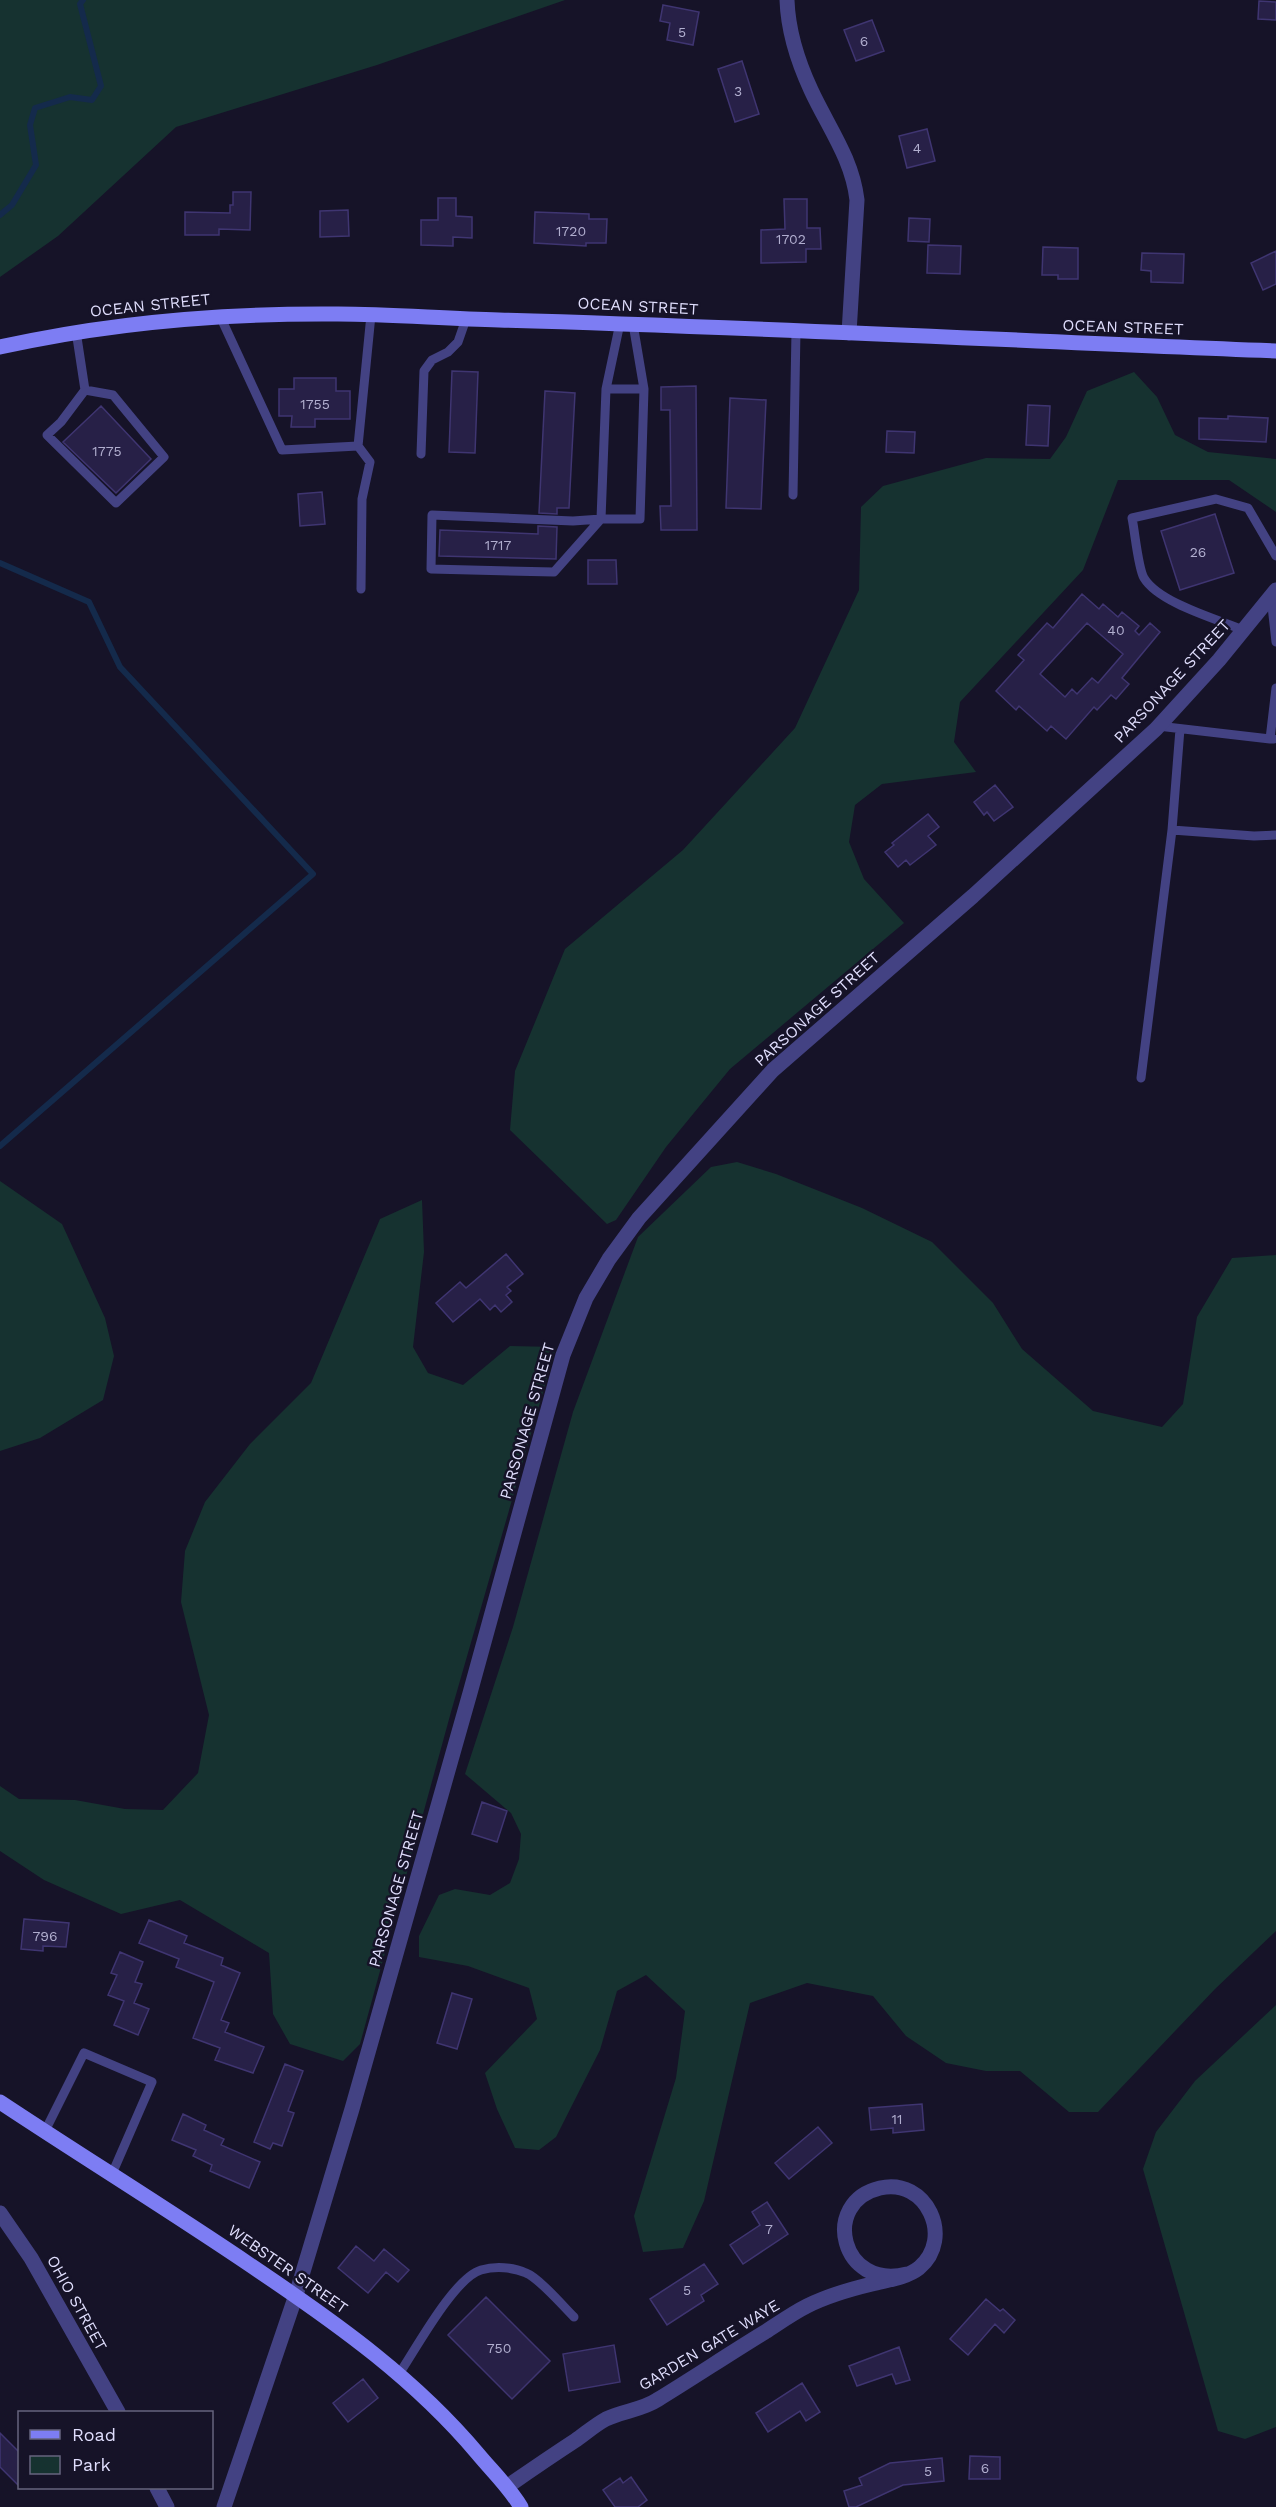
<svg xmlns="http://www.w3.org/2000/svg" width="1276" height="2507" font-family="'Work Sans',sans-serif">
  <rect width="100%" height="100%" fill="#161328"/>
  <path fill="#163230" d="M0 0H565L377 65 176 127 58 236 0 277Z
    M1134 372 1157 397 1175 435 1208 452 1276 459V512L1229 480H1118L1083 570 960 702 954 742 976 772 882 784 855 805 849 842 864 879 904 923 730 1069 666 1147 616 1220 607 1224 510 1130 515 1071 565 949 683 850 795 728 859 590 861 507 883 486 986 458 1050 459 1066 437 1087 391Z
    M737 1162 776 1174 862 1208 932 1242 993 1303 1022 1349 1093 1411 1162 1427 1183 1404 1197 1317 1232 1258 1276 1255V1931L1215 1989 1098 2112H1069L1020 2071H986L946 2063 906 2036 873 1996 807 1983 750 2003 704 2201 683 2248 643 2252 634 2216 676 2078 685 2011 646 1975 617 1991 600 2050 556 2137 539 2150 515 2148 497 2109 485 2073 537 2019 529 1988 468 1966 419 1957V1936L439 1895 455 1889 490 1895 510 1883 519 1859 521 1834 511 1813 465 1774 513 1627 573 1412 638 1237 711 1167Z
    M0 1181 62 1224 105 1318 114 1356 103 1400 40 1438 0 1451Z
    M422 1200 424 1252 413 1347 428 1373 463 1385 510 1346 556 1347 451 1712 360 2044 343 2061 290 2044 273 2014 269 1953 180 1900 121 1914 44 1880 0 1851V1786L19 1799 75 1800 125 1809 163 1810 198 1773 209 1715 181 1602 185 1551 205 1502 250 1444 311 1383 380 1219Z
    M1276 2005V2427L1245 2439 1218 2431 1143 2169 1156 2132 1195 2081Z"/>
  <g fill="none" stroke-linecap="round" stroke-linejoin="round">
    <path stroke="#142a4b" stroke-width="6" d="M0 215 12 205 36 165 30 125 35 108 70 97 92 100 101 86 80 4 83 0
      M0 563 89 602 120 667 313 874 0 1146"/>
  </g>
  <path fill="#272047" stroke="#3f3571" stroke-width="1.5" fill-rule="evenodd" d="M1259 1 1276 2V20L1258 19Z
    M663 5 699 12 693 45 667 40 670 23 660 21Z
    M872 20 884 51 856 61 844 30Z
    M742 61 759 114 735 122 718 69Z
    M927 129 935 161 907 168 899 136Z
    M233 192H251L250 230 219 229V235H185V212L230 213V205H233Z
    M438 198H456V216L472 217V238L453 237V246L421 245V220H438Z
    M784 199H807V228H820L821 249H806V262L761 263V230L785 229Z
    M348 210 349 236 320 237V211Z
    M535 212 589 214V219H607L606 243H586V246L534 243Z
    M909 218 930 219 929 242 908 241Z
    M928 245 961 246 960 274 927 273Z
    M1043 247 1078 248V279H1058V275H1042Z
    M1276 251V284L1263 290 1251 263Z
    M1142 253 1184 254 1183 283 1151 282V271L1141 270Z
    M452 371 478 372 475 453 449 452Z
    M294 378H336V391H350V419H315V427H291L292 416H279V389H294Z
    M696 386 697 530H661L660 506H671L670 410H661V387Z
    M545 391 575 393 569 508H557V514L539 513Z
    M730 398 766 400 761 509 726 508Z
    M1028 405 1050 406 1048 446 1026 445Z
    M101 406 151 459 116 493 63 442Z
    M1228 416 1268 418 1266 442 1199 439V418L1228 419Z
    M887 431 915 432 914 453 886 452Z
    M322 492 325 524 300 526 298 494Z
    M1215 514 1234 573 1180 590 1161 531Z
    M538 526 557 527 556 559 439 556 440 530 538 534Z
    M588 560H616L617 584H588Z
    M1082 594 1099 609 1103 604 1118 617 1122 612 1139 626 1135 631 1139 635 1150 623 1160 632 1122 678 1129 684 1116 699 1111 695 1097 710 1094 707 1066 739 1051 726 1047 731 1019 706 1016 710 996 691 1024 660 1018 655 1047 623 1053 628ZM1087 623 1123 654 1098 683 1092 678 1077 694 1072 689 1065 697 1040 674Z
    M995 785 1013 807 994 821 987 812 984 815 974 802Z
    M928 814 939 827 928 836 936 845 910 865 906 860 898 867 885 852 894 845 892 843Z
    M506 1254 523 1274 507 1287 511 1291 506 1295 512 1302 501 1312 495 1305 490 1310 480 1299 453 1322 436 1303 460 1282 466 1288Z
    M482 1802 507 1811 497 1842 472 1834Z
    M24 1919 69 1923 66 1947 43 1946V1951L21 1949Z
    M149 1920 187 1936 184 1943 223 1958 221 1965 240 1973 221 2020 229 2023 225 2032 264 2047 253 2073 215 2060 220 2048 193 2038 214 1982 176 1967 179 1959 139 1943Z
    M120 1952 143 1962 135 1982 142 1984 134 2003 149 2009 138 2035 114 2025 124 2001 108 1995 117 1975 111 1973Z
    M452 1993 472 1999 457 2049 437 2043Z
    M285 2064 303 2071 288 2111 294 2113 282 2146 273 2143 270 2149 254 2142Z
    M922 2104 924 2130 893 2133V2128L871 2130 869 2108Z
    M183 2114 206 2125 204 2130 224 2139 221 2145 260 2162 249 2188 210 2171 212 2165 193 2156 196 2150 172 2140Z
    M818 2127 832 2143 789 2179 775 2163Z
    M767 2202 788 2234 743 2264 730 2245 760 2225 752 2212Z
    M356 2246 374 2261 384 2249 409 2270 398 2282 386 2272 368 2293 338 2268Z
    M704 2264 718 2284 701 2295 704 2301 667 2325 650 2299Z
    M486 2297 550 2361 512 2399 448 2335Z
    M986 2299 1000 2311 1003 2309 1015 2320 1004 2333 995 2324 968 2355 950 2339Z
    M614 2345 620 2382 569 2391 563 2354Z
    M899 2347 910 2380 896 2384 892 2374 857 2386 849 2366Z
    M363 2379 378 2398 348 2422 333 2403Z
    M802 2383 820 2412 806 2421 800 2411 768 2432 756 2413Z
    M0 2433 20 2453V2487L0 2467Z
    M970 2456 1000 2457V2479H969Z
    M942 2458 944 2481 903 2485 856 2507H849L844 2491 862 2485 859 2478 890 2463Z
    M631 2477 647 2500 638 2507H615L603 2490 620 2478 623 2483Z"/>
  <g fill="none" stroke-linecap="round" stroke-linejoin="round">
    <path stroke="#434283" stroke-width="9" d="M220 316 282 450 358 446 371 315
      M620 323 606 389 601 519H640L644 389 633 324
      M76 331 85 390 113 395 164 457 116 503 47 435 61 422 85 390
      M606 389H644
      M358 446 370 462 362 499 361 589
      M421 454 424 371 432 360 448 352 458 342 466 319
      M793 495 796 331
      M432 515 573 521 601 519 554 572 431 569Z
      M1271 597 1276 642
      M1243 630C1217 619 1159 603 1144 578 1138 568 1135 532 1132 518L1216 499 1248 508 1276 556
      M1158 726 1270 739
      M1180 729 1172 830 1254 836 1276 835
      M1274 739H1270L1276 688
      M1141 1078 1172 830
      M45 2131 84 2053 152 2082 112 2174
      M399 2374C416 2349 454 2278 481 2270 495 2266 513 2267 526 2273 539 2278 563 2306 574 2317"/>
    <path stroke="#434283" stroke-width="15" d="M787 0C788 30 798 62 811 90 828 127 852 158 857 200L849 333
      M0 2213 31 2258 118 2412
      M508 2486C531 2470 553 2455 576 2440 586 2433 595 2425 606 2419 622 2411 642 2410 657 2400 693 2378 729 2354 765 2332 779 2323 793 2313 807 2306 827 2296 851 2289 872 2284 887 2280 906 2278 919 2268 955 2238 926 2177 880 2188 820 2202 841 2291 907 2274
      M157 2488 167 2507
      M224 2507 296 2295 352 2109 470 1693 563 1355 586 1298 609 1259 639 1218 773 1070 973 896 1156 729 1219 660 1276 590"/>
    <path stroke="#7d7df3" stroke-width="15" d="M0 347C112 322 224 313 338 314 392 314 445 319 499 320 758 327 1017 341 1276 351
      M0 2102C86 2159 174 2213 259 2271 339 2325 416 2380 478 2454 493 2472 509 2487 521 2507"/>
  </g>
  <g text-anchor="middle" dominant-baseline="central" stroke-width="5" stroke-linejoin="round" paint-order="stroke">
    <g font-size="14" fill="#b1aecf">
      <text x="682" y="32">5</text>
      <text x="864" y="41">6</text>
      <text x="738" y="91">3</text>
      <text x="917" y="148">4</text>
      <text x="571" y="231">1720</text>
      <text x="791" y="239">1702</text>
      <text x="315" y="404">1755</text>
      <text x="107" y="451">1775</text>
      <text x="498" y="545">1717</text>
      <text x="1198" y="552">26</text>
      <text x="1116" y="630">40</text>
      <text x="45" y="1936">796</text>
      <text x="897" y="2119">11</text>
      <text x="769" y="2229">7</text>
      <text x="687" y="2290">5</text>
      <text x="499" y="2348">750</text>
      <text x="985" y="2468">6</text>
      <text x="928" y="2471">5</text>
    </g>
    <g font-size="16" fill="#dfddfc" stroke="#161328">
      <text transform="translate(150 305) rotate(-6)">OCEAN STREET</text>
      <text transform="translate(638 306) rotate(3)">OCEAN STREET</text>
      <text transform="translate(1123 327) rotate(2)">OCEAN STREET</text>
      <text transform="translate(1172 681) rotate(-47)">PARSONAGE STREET</text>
      <text transform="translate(817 1009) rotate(-42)">PARSONAGE STREET</text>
      <text transform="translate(527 1421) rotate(-74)">PARSONAGE STREET</text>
      <text transform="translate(396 1889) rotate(-74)">PARSONAGE STREET</text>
      <text transform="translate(288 2269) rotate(35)">WEBSTER STREET</text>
      <text transform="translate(77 2303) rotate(61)">OHIO STREET</text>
      <text transform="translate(709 2345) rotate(-31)">GARDEN GATE WAYE</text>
    </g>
  </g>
  <rect x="18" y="2411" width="195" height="78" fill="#161328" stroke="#66647d" stroke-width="1.5"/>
  <rect x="30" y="2430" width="30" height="9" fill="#7d7df3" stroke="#66647d" stroke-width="1.5"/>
  <text x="72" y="2441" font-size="18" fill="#dfddfc">Road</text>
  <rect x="30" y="2456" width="30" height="18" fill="#163230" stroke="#66647d" stroke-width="1.5"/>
  <text x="72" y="2471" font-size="18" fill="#dfddfc">Park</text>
</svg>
